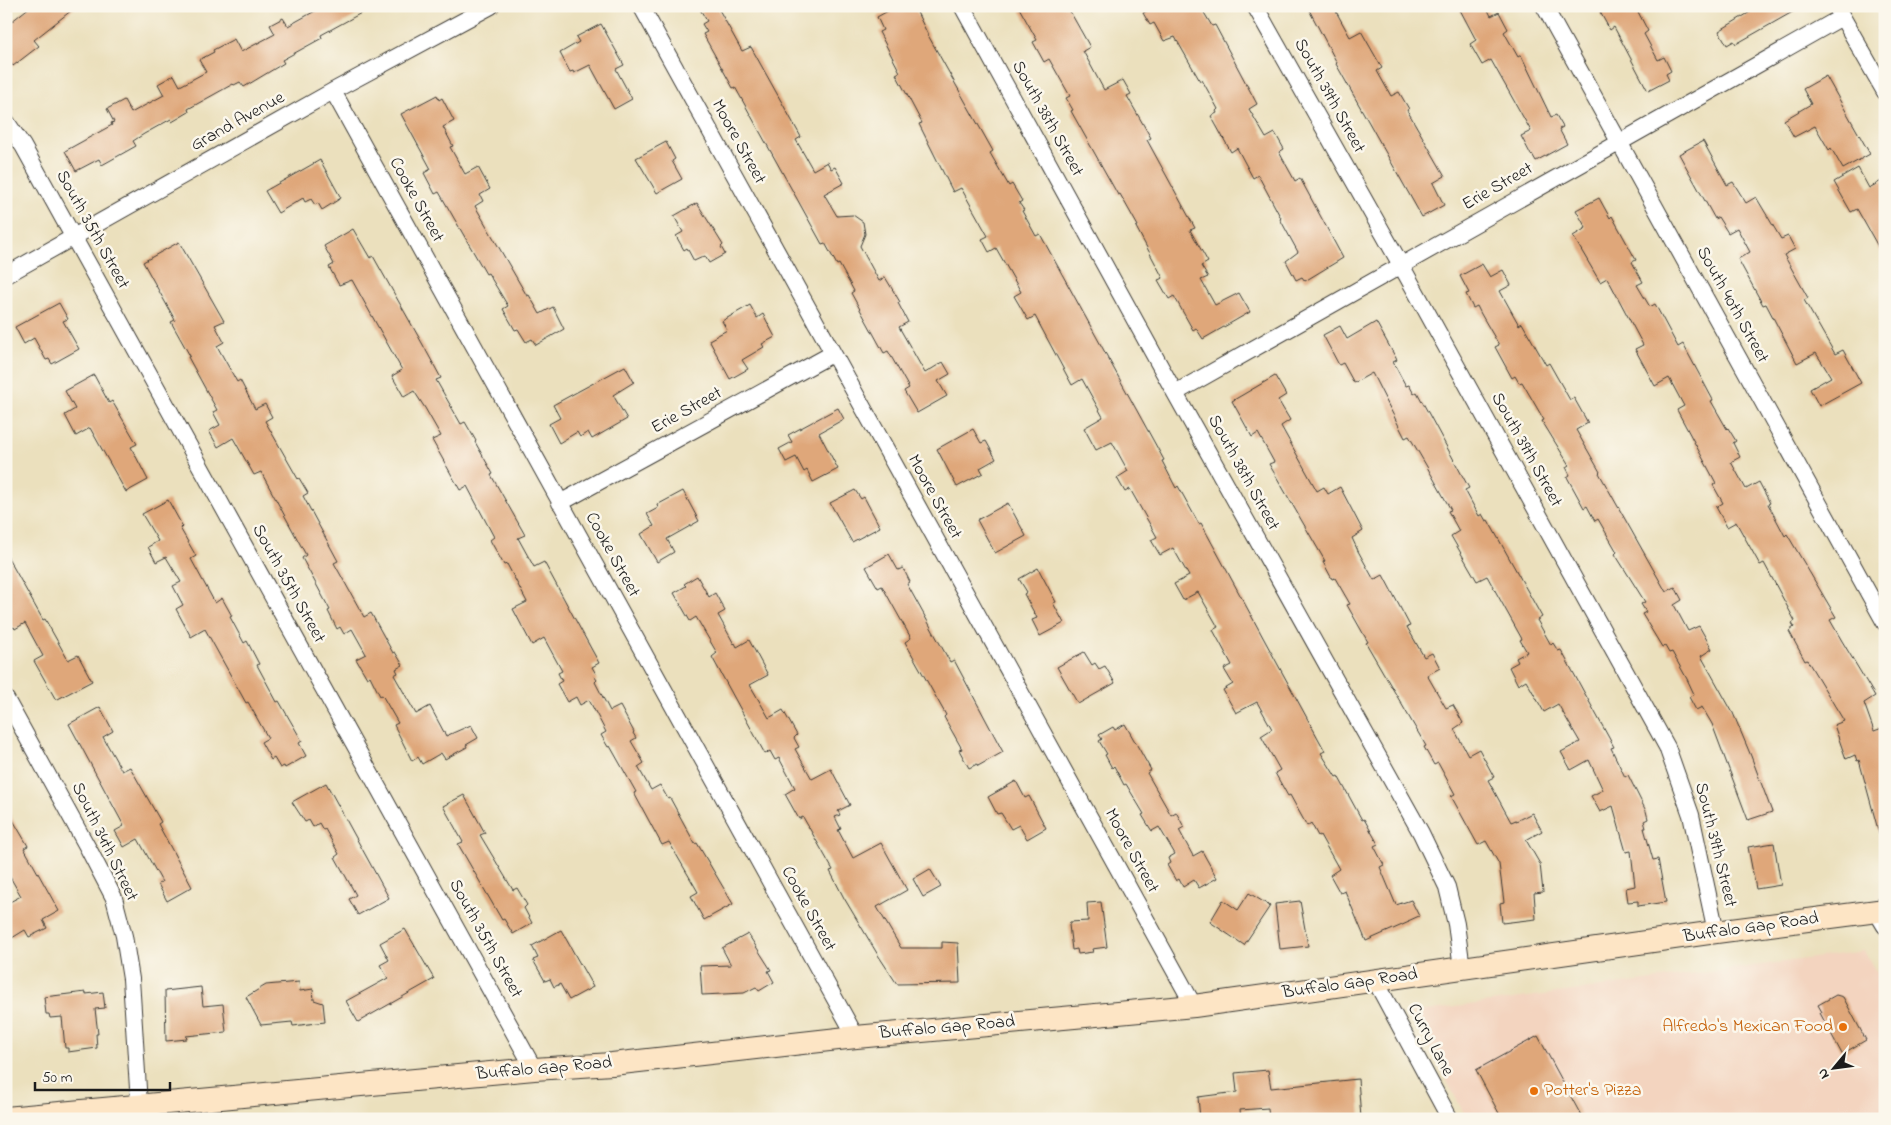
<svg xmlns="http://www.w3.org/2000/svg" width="1891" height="1125" font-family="'Indie Flower',sans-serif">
  <rect width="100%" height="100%" fill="#fbf7ec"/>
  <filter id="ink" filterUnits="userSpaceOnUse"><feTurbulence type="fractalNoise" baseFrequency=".02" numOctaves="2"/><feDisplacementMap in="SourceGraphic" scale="10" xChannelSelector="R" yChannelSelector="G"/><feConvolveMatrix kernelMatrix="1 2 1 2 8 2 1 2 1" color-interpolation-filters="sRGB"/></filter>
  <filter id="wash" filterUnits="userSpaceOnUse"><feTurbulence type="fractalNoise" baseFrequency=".0096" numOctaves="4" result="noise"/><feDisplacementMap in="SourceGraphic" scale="20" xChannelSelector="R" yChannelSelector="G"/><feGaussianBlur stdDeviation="1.12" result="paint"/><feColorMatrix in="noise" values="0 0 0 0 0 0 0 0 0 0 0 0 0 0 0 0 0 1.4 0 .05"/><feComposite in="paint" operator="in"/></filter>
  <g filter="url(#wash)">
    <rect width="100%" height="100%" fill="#ebe0bd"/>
    <path fill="#f3d4bf" d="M1864 951 1885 987V1119H1467L1411 1013Z"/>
    <g id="blocks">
      <path fill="#dfa77a" d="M31 6H77L34 40 39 46 13 66 6 57V26Z
        M324 6H374L321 35 322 38 282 60 284 63 244 87 240 82 234 85 233 84 188 109 189 112 172 122 171 119 144 134 133 141 136 146 102 165 99 159 76 171 65 151 112 125 111 123 114 122 107 109 124 100 131 113 164 95 158 84 174 75 180 86 206 72 199 60 214 52 213 50 234 39 241 52 275 34 270 25 283 18 288 26Z
        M698 6H717L742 51 751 47 801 137 796 140 813 170 827 162 831 169 835 167 844 183 824 194 837 216 853 215 863 222 865 234 860 246 879 281 885 277 900 302 898 303 908 322 899 327 925 373 943 362 950 374 938 381 947 396 917 413 904 391 909 388 888 351 884 353 851 293 854 291 839 264 837 265 825 243 822 244 735 87 733 88 703 34 707 32 702 24 707 21Z
        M897 6H914L929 37 993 151 990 153 1009 186 1012 184 1022 201 1019 203 1024 210 1022 211 1036 236 1040 234 1164 460 1162 461 1176 488 1178 486 1199 524 1201 523 1265 641 1325 751 1321 753 1336 777 1338 776 1362 820 1364 819 1378 844 1374 846 1384 865 1380 867 1396 905 1411 900 1419 916 1408 921 1409 922 1366 941 1345 891 1340 893 1330 875 1339 869 1320 835 1318 836 1311 823 1307 826 1290 795 1288 796 1275 773 1280 770 1261 736 1272 729 1257 702 1236 713 1223 690 1233 684 1224 669 1232 665 1213 630 1218 627 1198 592 1183 600 1174 584 1189 576 1173 548 1160 555 1151 540 1157 537 1130 489 1125 492 1117 478 1128 471 1112 442 1096 450 1084 428 1103 417 1082 379 1072 385 1035 316 1028 320 1014 296 1021 292 996 248 989 252 982 239 988 236 961 188 953 192 919 124 922 123 896 74 900 72 879 32 883 30 877 17Z
        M1018 6H1067L1090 47 1083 51 1104 90 1123 80 1131 94 1127 96 1151 138 1147 140 1195 228 1190 230 1208 262 1201 266 1208 277 1201 280 1215 305 1239 293 1250 312 1203 339 1196 328 1193 330 1174 296 1169 299 1158 280 1163 278 1136 227 1138 226 1120 194 1118 195 1071 111 1073 110 1066 98 1070 96 1049 59 1044 62 1033 42 1037 40Z
        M1155 6H1200L1212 26 1215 25 1257 104 1249 109 1266 138 1275 133 1284 149 1279 152 1295 181 1300 178 1343 258 1305 281 1302 277 1296 280 1286 261 1298 252 1280 219 1281 218 1258 175 1253 178 1237 148 1231 152 1211 116 1217 113 1216 111 1218 109 1202 80 1200 81 1175 37 1164 41 1154 23 1150 25 1143 13Z
        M1307 6H1333L1350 37 1361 31 1382 68 1377 71 1391 96 1399 92 1409 109 1407 110 1445 176 1433 183 1444 205 1422 217 1336 64 1337 63Z
        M1458 6H1486L1491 16 1499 12 1508 29 1504 32 1518 57 1521 55 1551 117 1556 115 1563 127 1559 129 1567 144 1536 161 1532 154 1531 155 1521 136 1531 131 1491 60 1482 65 1470 44 1476 40Z
        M1610 6H1635L1648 31 1644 34 1658 60 1664 57 1671 71 1666 74 1669 80 1648 91 1614 27 1610 30 1600 12Z
        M1760 6H1803L1736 44 1734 41 1727 45 1719 31Z
        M601 24 624 65 616 69 632 99 614 109 590 65 574 73 573 71 570 72 560 53 579 42 576 37Z
        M1826 76 1870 154 1843 169 1831 148 1829 150 1815 126 1794 137 1784 120 1811 104 1803 89Z
        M437 95 439 100 442 98 454 121 443 127 453 146 450 147 465 174 478 167 490 189 480 195 483 201 475 206 527 296 529 295 540 314 553 307 564 329 536 345 532 339 526 342 518 329 515 330 503 309 508 306 488 273 486 274 439 192 435 194 424 173 431 169 401 114Z
        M1703 141 1727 185 1733 182 1746 203 1756 197 1781 239 1788 236 1795 249 1784 255 1808 298 1804 300 1835 354 1843 350 1861 383 1819 406 1810 389 1831 377 1816 353 1797 363 1766 304 1763 305 1738 259 1750 252 1737 228 1728 233 1718 217 1715 219 1679 154Z
        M666 142 675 159 672 161 682 179 657 193 636 158Z
        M320 160 341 198 322 210 318 203 315 205 311 199 305 202 303 198 278 213 265 191Z
        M1858 168 1869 188 1885 179V259L1857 209 1851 212 1834 182Z
        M1599 198 1610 218 1612 216 1636 260 1632 262 1643 282 1637 285 1650 307 1655 304 1678 347 1683 344 1713 400 1711 401 1727 429 1728 428 1736 441 1733 443 1740 457 1731 462 1746 489 1759 482 1770 503 1768 504 1785 536 1787 534 1836 617 1830 620 1842 641 1875 696 1864 703 1874 731 1885 727V836L1880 837 1859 760 1857 761 1855 755 1846 759 1834 725 1844 721 1807 660 1805 661 1789 631 1794 627 1792 623 1795 621 1764 563 1760 565 1736 522 1727 527 1716 507 1723 503 1713 485 1716 483 1677 410 1684 406 1669 378 1655 386 1635 349 1643 345 1609 281 1607 278 1600 282 1573 236 1586 228 1576 210Z
        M697 203 723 245 721 247 725 254 709 263 705 256 694 261 687 248 684 250 676 236 683 232 674 216Z
        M353 229 370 258 373 256 422 343 441 378 436 380 461 424 465 422 476 441 475 442 493 474 491 475 525 535 518 538 534 567 544 562 576 621 599 663 592 667 596 674 594 676 597 680 595 682 610 711 620 706 634 732 633 733 636 738 631 741 644 763 638 767 651 790 660 785 668 799 670 798 695 844 697 843 733 904 704 920 691 896 698 892 669 842 662 845 634 793 636 792 610 746 608 747 601 735 606 732 589 700 580 705 576 697 567 702 557 684 562 681 558 673 562 671 544 638 532 645 513 609 527 602 507 564 504 565 490 540 494 537 467 486 460 490 432 440 441 436 425 408 414 391 404 397 392 376 402 370 352 280 339 285 329 267 334 264 324 246Z
        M179 242 224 321 215 325 224 342 217 346 237 382 240 380 255 409 265 404 272 417 265 421 298 479 299 478 308 493 303 496 338 561 334 563 364 617 371 613 393 653 395 652 403 665 396 669 398 673 394 675 416 714 430 706 446 736 471 725 478 738 466 745 467 747 445 759 441 753 422 764 418 757 412 761 394 725 398 723 382 695 380 696 370 676 367 678 356 659 366 654 352 629 344 634 340 627 337 629 328 611 330 610 302 558 306 555 261 472 254 475 233 438 218 447 209 431 220 425 213 412 217 410 188 357 190 356 171 322 175 320 143 262Z
        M1482 264 1490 277 1503 270 1511 285 1500 291 1519 325 1522 323 1546 365 1549 363 1570 400 1574 398 1588 423 1576 430 1600 472 1599 473 1666 592 1675 587 1682 600 1674 605 1688 631 1699 626 1712 649 1701 656 1733 713 1751 756 1772 812 1748 820 1712 724 1702 707 1696 710 1689 697 1694 694 1687 679 1672 652 1669 653 1665 646 1662 647 1642 614 1646 612 1641 604 1645 602 1615 554 1617 552 1598 519 1595 521 1587 506 1584 508 1567 477 1570 475 1566 467 1569 465 1542 421 1544 420 1522 382 1519 383 1515 376 1512 378 1495 347 1499 345 1481 314 1477 306 1473 308 1466 294 1469 293 1460 276Z
        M59 303 68 319 63 321 79 349 52 364 49 359 46 360 34 338 24 344 15 327Z
        M750 305 757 318 763 314 775 337 762 344 764 347 742 360 748 369 730 379 709 340 727 330 722 321Z
        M1376 322 1397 360 1393 362 1406 386 1409 385 1414 394 1417 392 1469 488 1465 490 1479 516 1482 514 1486 521 1488 520 1542 617 1537 620 1551 645 1553 643 1558 651 1561 650 1614 747 1611 748 1625 777 1628 775 1646 811 1648 819 1644 821 1646 828H1644L1653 860 1658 859 1666 902 1638 906V901L1628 902 1626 888 1635 886 1631 851 1626 852 1613 806 1600 812 1591 796 1603 790 1589 760 1571 770 1561 752 1580 742 1558 704 1544 712 1526 680 1518 685 1509 667 1518 662 1516 658 1527 652 1520 640 1522 639 1487 576 1477 581 1451 536 1459 531 1448 511 1451 510 1426 465 1409 436 1405 438 1372 373 1354 383 1343 363 1339 365 1323 335 1340 326 1347 339Z
        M625 366 634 382 613 395 627 419 592 439 588 432 580 437 577 432 559 443 549 424 560 418 553 405Z
        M94 375 109 403 112 401 137 444 131 447 148 480 126 492 90 428 76 436 65 415 75 409 65 391Z
        M1275 376 1286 395 1278 400 1290 420 1281 426 1317 491 1324 487 1328 494 1340 487 1363 531 1352 538 1358 551 1374 580 1383 575 1410 626 1407 627 1424 657 1432 653 1440 668 1427 675 1446 708 1453 705 1463 723 1454 729 1468 755 1479 749 1494 777 1488 780 1511 822 1516 820V821L1532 813 1542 831 1526 840 1540 864 1543 892 1534 893 1536 919 1502 923 1500 903 1504 902 1499 864 1486 841 1478 845 1451 796 1455 794 1438 763 1434 765 1424 747 1426 746 1366 643 1368 642 1347 605 1350 604 1335 578 1332 579 1323 562 1325 561 1269 464 1274 462 1258 433 1252 437 1232 401Z
        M838 408 844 419 819 433 838 469 813 482 807 470 804 472 796 457 786 462 779 449 792 442 788 435Z
        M973 429 981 443 986 441 996 459 980 468 983 473 957 487 937 449Z
        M855 490 861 499 864 497 880 527 852 542 830 503Z
        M683 491 699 521 667 539 674 552 657 562 641 534 654 526 647 514 658 508 657 505Z
        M168 500 183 527 180 528 196 556 191 559 215 603 222 598 232 616 230 617 244 643 247 641 259 664 257 665 277 702 279 701 302 741 299 743 306 756 285 768 284 766 280 768 274 758 271 760 261 742 268 738 248 702 246 703 205 629 191 637 176 609 183 605 173 586 181 582 166 557 156 562 148 547 158 541 142 514Z
        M1008 503 1026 536 995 553 977 520Z
        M6 554 43 620 45 619 68 660 78 655 92 681 56 700 34 661 43 656 25 623 15 629 14 627 12 628 6 618Z
        M889 554 898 570 903 568 910 582 907 584 950 662 954 660 1003 752 978 766 977 764 969 768 959 750 962 749 944 717 946 715 905 642 911 638 882 586 878 588 866 567Z
        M1038 568 1056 602 1053 603 1064 623 1040 636 1032 620 1037 618 1024 594 1027 592 1019 579Z
        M697 576 709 597 715 593 725 611 718 615 734 644 735 643 737 647 749 640 768 675 750 685 769 718 783 710 797 735 794 738 799 747 795 749 812 779 831 769 850 805 838 811 840 815 835 817 841 829 838 830 853 858 881 843 907 890 877 907 901 948H942V942L958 943 960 983 897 984 878 955 844 898 830 871 833 870 803 817 799 819 785 794 795 788 779 758 775 760 770 751 765 754 712 657 717 653 696 617 690 621 674 593 686 586 684 584Z
        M1084 652 1092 665 1095 663 1099 669 1105 666 1115 683 1078 704 1057 667Z
        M100 707 113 731 103 737 122 771 130 767 161 822 158 824 192 887 167 901 158 884 162 882 138 839 124 847 115 831 124 826 69 724Z
        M1125 724 1151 770 1147 773 1171 815 1176 812 1184 827 1179 830 1193 856 1202 851 1217 878 1199 888 1194 880 1183 887 1179 879 1176 881 1167 865 1170 863 1168 858 1175 854 1159 827 1152 831 1150 828 1142 815 1144 814 1126 784 1124 785 1114 766 1112 768 1105 755 1107 754 1099 741 1102 739 1099 735 1113 727 1115 730Z
        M1016 781 1025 798 1029 796 1046 828 1027 839 1019 825 1011 829 1001 813 997 814 988 797Z
        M326 783 389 898 358 915 349 899 356 895 335 857 339 854 325 829 323 830 319 823 313 827 309 820 305 822 292 802Z
        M464 795 485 833 480 835 513 890 517 888 527 905 524 908 532 923 513 934 504 919 502 920 458 844 463 842 443 806Z
        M6 808 28 846 24 848 59 911 43 920 47 928 29 937 25 930 12 938 6 928V904L21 896 6 870Z
        M1774 843 1781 885 1756 889 1748 847Z
        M930 869 941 887 923 897 913 879Z
        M1249 893 1270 906 1244 945 1210 922 1223 900 1238 910Z
        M1300 901 1308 946 1280 949 1275 904Z
        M1101 902 1107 947 1092 949 1093 952 1078 954 1077 949 1072 950 1069 925 1070 922 1088 921 1087 903Z
        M405 929 434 979 358 1022 346 1001 388 978 380 965 389 960 380 943Z
        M561 930 593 987 569 1000 560 984 554 987 550 979 545 981 533 960 538 958 532 946Z
        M748 934 771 970 768 971 774 982 759 991 756 987 744 993 702 995 700 966 731 965 722 948Z
        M299 982 300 991 313 989 314 1000 323 1003 325 1022 293 1026 292 1022 261 1025 246 997 266 985Z
        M201 987 203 1006 223 1004 226 1032 186 1036 187 1039 166 1041 165 991Z
        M86 992V994L103 992 105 1008 95 1009 98 1034H96L97 1048 68 1052V1048H65L62 1017 50 1018 49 1014H46L44 997Z
        M1836 995 1843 997 1866 1040 1842 1054 1820 1013 1822 1012 1818 1005Z
        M1538 1036 1583 1119H1502L1476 1070Z
        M1268 1070 1271 1088 1358 1079 1361 1118 1269 1119 1268 1108 1240 1110 1241 1119H1200L1198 1097 1237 1092 1235 1073Z"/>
    </g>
  </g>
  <g filter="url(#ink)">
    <use href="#blocks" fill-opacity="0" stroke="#3b3934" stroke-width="1"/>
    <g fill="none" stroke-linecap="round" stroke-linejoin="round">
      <defs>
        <path id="minor" d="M641 6 1194 1006
          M962 6 1175 393 1421 833 1447 887 1456 924 1462 968
          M1255 6 1401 265 1667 747 1691 815 1716 932
          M1544 6 1885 623
          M1836 6 1885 92
          M333 91 856 1037
          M6 121 23 146 534 1069
          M6 275 333 91 491 6
          M1175 393 1842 17
          M560 503 832 354
          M6 699 89 850 114 898 124 936 131 979 139 1104
          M1876 911 1885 926
          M1375 980 1450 1119"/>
        <path id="secondary" d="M6 1118 534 1069 612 1064 856 1037 1194 1006 1716 932 1885 910"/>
      </defs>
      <use href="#minor" stroke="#3b3934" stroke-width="18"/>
      <use href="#secondary" stroke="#3b3934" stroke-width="24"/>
      <use href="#minor" stroke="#fff" stroke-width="16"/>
      <use href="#secondary" stroke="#fde5c5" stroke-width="22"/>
    </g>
  </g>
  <g fill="#e8710a" stroke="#fbf7ec" stroke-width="2">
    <circle cx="1843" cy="1027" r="5"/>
    <circle cx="1534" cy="1091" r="5"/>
  </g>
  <g text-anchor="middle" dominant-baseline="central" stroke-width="5" stroke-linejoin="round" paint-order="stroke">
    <g font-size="18" fill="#1c1c1c" stroke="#fbf7ec">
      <text transform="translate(1329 96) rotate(61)">South 39th Street</text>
      <text transform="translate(1047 119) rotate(61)">South 38th Street</text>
      <text transform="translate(238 122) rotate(-29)">Grand Avenue</text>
      <text transform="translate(738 142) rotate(61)">Moore Street</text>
      <text transform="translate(1498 187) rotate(-30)">Erie Street</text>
      <text transform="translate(416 200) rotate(61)">Cooke Street</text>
      <text transform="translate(92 230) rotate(61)">South 35th Street</text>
      <text transform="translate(1732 305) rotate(61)">South 40th Street</text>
      <text transform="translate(687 411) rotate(-29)">Erie Street</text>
      <text transform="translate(1526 450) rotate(61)">South 39th Street</text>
      <text transform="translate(1243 473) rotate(61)">South 38th Street</text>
      <text transform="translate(934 497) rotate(61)">Moore Street</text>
      <text transform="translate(612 555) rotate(61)">Cooke Street</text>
      <text transform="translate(288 584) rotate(61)">South 35th Street</text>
      <text transform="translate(104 842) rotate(64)">South 34th Street</text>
      <text transform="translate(1715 845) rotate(76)">South 39th Street</text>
      <text transform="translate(1131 851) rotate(61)">Moore Street</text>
      <text transform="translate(808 909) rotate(61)">Cooke Street</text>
      <text transform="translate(1751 928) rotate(-8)">Buffalo Gap Road</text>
      <text transform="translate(485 939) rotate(61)">South 35th Street</text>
      <text transform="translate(1350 984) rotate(-8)">Buffalo Gap Road</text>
      <text transform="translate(947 1028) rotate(-5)">Buffalo Gap Road</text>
      <text transform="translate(1430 1040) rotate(62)">Curry Lane</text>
      <text transform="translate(544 1069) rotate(-5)">Buffalo Gap Road</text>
    </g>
    <g font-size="18" fill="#c56008" stroke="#fbf7ec" text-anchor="end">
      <text x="1833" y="1027">Alfredo's Mexican Food</text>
      <text x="1544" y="1091" text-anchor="start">Potter's Pizza</text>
    </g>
  </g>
  <rect width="1891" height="1125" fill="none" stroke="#fbf7ec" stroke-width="25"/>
  <g transform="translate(1834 1068) rotate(241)" stroke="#fbf7ec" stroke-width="4" paint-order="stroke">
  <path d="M0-4L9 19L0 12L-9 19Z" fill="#1c1c1c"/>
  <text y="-8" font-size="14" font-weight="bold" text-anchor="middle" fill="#1c1c1c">N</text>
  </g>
  <path d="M35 1082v8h135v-8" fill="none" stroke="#1c1c1c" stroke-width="2.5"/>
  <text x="42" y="1082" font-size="15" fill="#1c1c1c" stroke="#fbf7ec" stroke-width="4" paint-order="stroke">50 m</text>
</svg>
